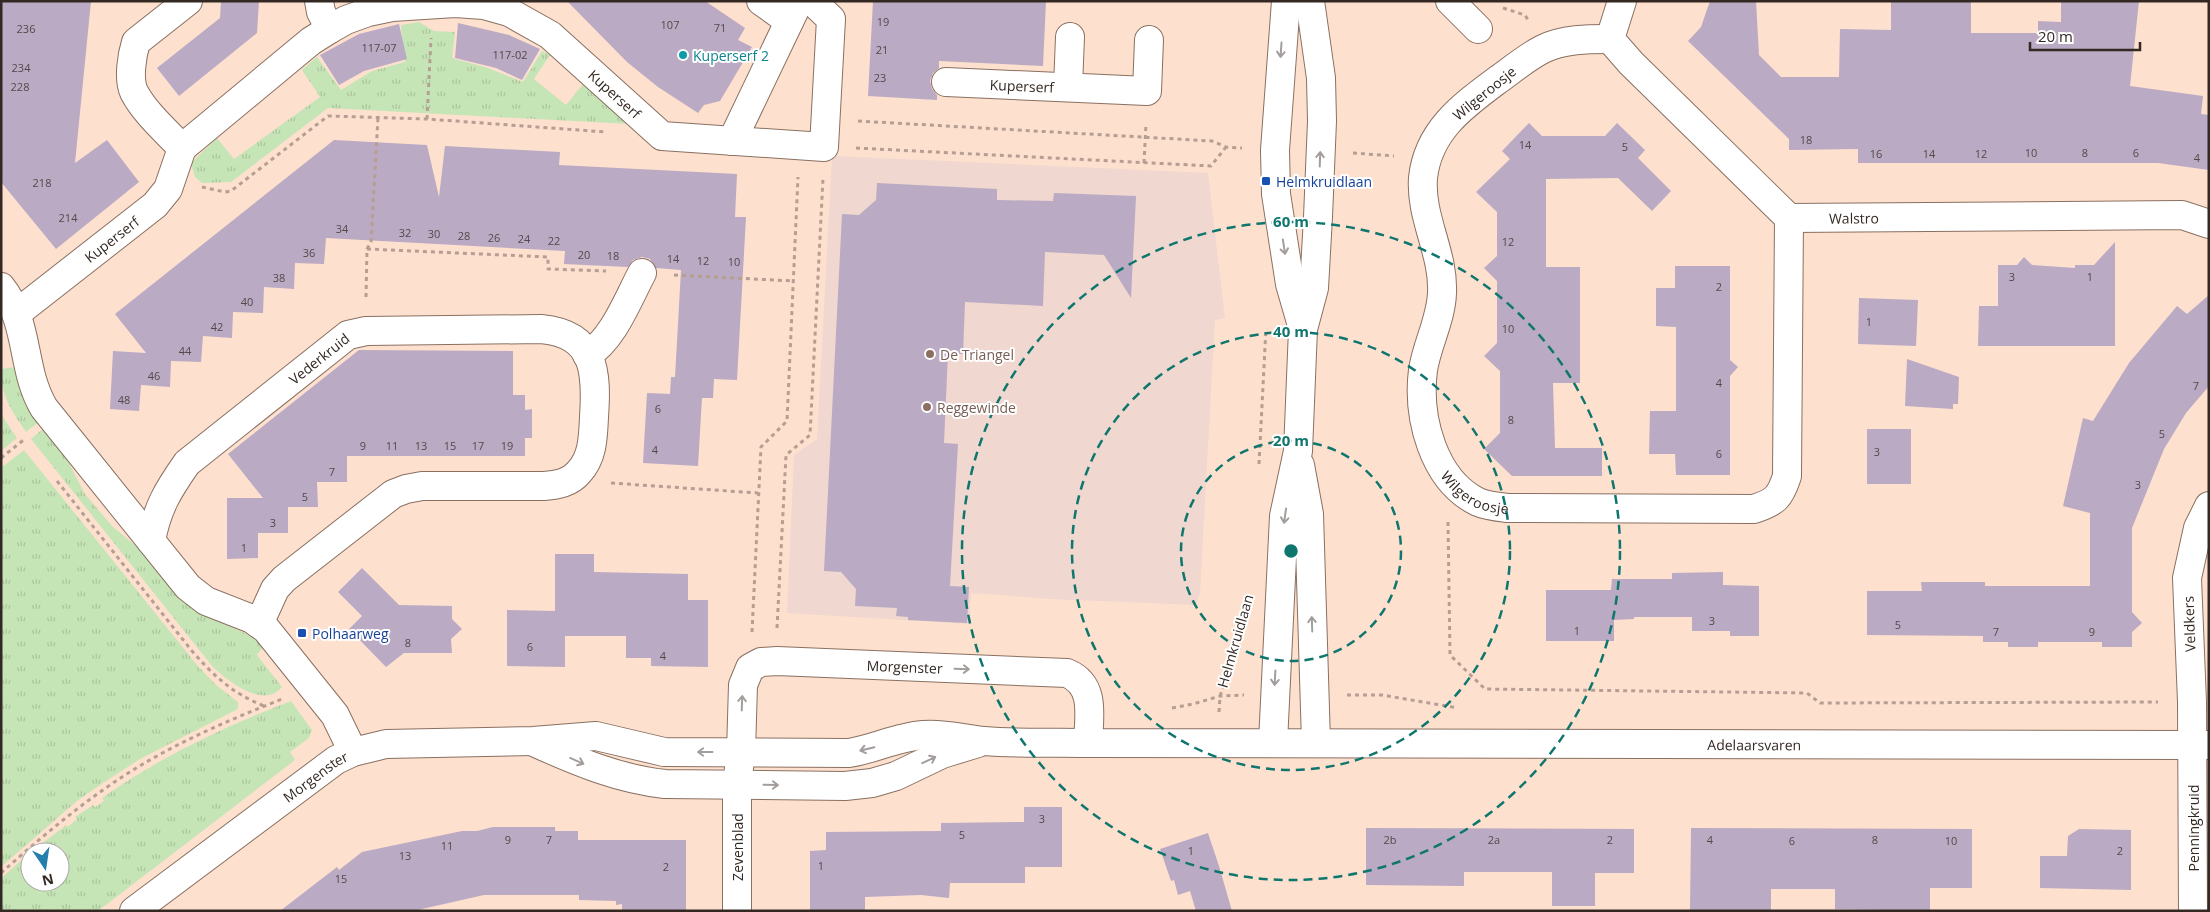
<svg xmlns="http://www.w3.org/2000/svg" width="2210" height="912" font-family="'Open Sans',sans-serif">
  <defs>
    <pattern id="grass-tufts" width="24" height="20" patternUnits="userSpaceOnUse" patternTransform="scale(1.25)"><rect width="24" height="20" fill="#c6e5b6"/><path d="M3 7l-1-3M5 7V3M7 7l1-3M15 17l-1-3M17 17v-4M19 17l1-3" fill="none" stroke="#abc49c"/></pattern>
  </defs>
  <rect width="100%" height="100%" fill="#fee0cf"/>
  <path fill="#f0d7cf" d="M834 156 1208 173 1225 318 1215 320 1200 592 1196 605 1049 599 971 593 969 624 787 613 794 455 817 439 832 157Z"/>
  <path fill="url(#grass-tufts)" d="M419 22 434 31 455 32 452 58 488 68 523 82 542 51 550 55 534 79 566 105 583 84 629 124 328 108 231 182 202 183 195 177 191 163 217 138 234 159 320 97 302 70 317 57 341 90 372 71 405 62 401 25Z
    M15 367C20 388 28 403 40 421L26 432C11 410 1 396 1 369Z
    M1 414 17 438 1 451Z
    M45 427 62 450 85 494 112 526 149 557 192 607 204 615 254 637 263 647 257 655 282 687C264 710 226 680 212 666L31 439Z
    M24 450 197 665 215 684 238 702V709L140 759 103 783 77 801 1 867V468Z
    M291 701 312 730 309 738 290 752 295 760 98 911H1V878L30 853V882H60V852H31L66 825 68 827 77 819 75 817 93 805 95 807 104 801 102 798C160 757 225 726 291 701Z"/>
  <path fill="#c6e5b6" d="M1 783 22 809 1 826Z"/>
  <path fill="#baaac3" d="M1 1H91L75 163 107 140 139 182 56 249 1 182Z
    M221 1H259L257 33 179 96 157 68 220 18Z
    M567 1H705L745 28 738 40 752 47 720 101 704 105 698 113 658 87 627 62Z
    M873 1H1046L1043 66 939 61V68L933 73 930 81 932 89 937 95V100L868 96Z
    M1710 1H1756L1759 55 1781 77H1839L1840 29 1891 30V1H1971V33H2038V21L2061 22V1H2139L2130 86 2203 96 2201 114 2209 115V170L2158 163H1858V149L1789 150V139L1688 41 1701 27Z
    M458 23 509 35 540 49 522 80 496 68 455 58Z
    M399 24 407 59 364 71 339 85 320 55 359 34Z
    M1529 123 1542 136H1605L1617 123 1645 150 1638 158 1671 191 1652 211 1618 178 1546 179V267H1580V383H1553L1555 448H1602V476H1512L1484 449 1500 433V371L1484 356 1497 343V281L1484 268 1497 256V212L1476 192 1510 159 1502 151Z
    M334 140 427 145 439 197 445 146 560 152 559 165 737 174 735 217H746L737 380 714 379 713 398H702L698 466 643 463 647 393 670 394 671 377H675L681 270 656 268 650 259 642 257 633 260 628 267 564 264 565 251 326 238 324 264 295 263 294 289 264 287 263 313 233 312 232 338 203 336 201 362 171 361 170 387 141 385 139 411 110 409 113 351 146 353 115 314Z
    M877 183 997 189V200L1053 201 1054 193 1136 196 1131 298 1104 255 1045 252 1043 306 965 302 963 354 948 353 944 443 958 444 950 586 969 587 967 623 908 620V617L896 616 897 608 855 606 856 589 841 572 824 571 842 214 859 215 876 200Z
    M2115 242V346H1978L1979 306H1998V265H2017L2024 257 2032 265 2075 268V265H2094Z
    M1675 266H1730V360L1738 367 1730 376V475H1676L1675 454H1649L1650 411H1676V327L1656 326V288H1675Z
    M2209 295V386L2186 413 2164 449 2132 528V612L2142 623 2132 632V647H2102V642H2038V647H2008V642H1983V636L1867 635V591H1922L1921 582H1985V586H2090V513L2063 506 2083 418 2093 421 2129 363 2177 306 2187 314Z
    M1859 298 1918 300 1916 346 1858 344Z
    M359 350 513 351V395H525V410L532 409V438H525V456H347V482H317L318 507H288V533H258V558L227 559V498H263L228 454Z
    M1907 359 1959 377 1958 404H1953V409L1905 406Z
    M1867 429H1911V484H1867Z
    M555 554H594V572L688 574V600H708V667L651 666V658H626V636H565V667L507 666V610L555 611Z
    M362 568 399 605 452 606V619L462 629 451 639 452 653H404L386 667 349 629 362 616 338 592Z
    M1723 572V585L1759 586V636H1730V631H1692V617H1634V619L1614 620V641H1546V590H1611L1612 579H1672V573Z
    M1024 807H1062V867H1025V883H950L949 898 921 895 865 897V911H810V851L826 850V832L941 831V823L1024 822Z
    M493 827H555V831H578V840H686V911H622V904L616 905V901L579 900V895H484L413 911H280L337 867 339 870 362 852 462 831H477Z
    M1366 828 1634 829V873H1595V906H1552V872H1464V886L1366 885Z
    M1691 828 1972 829V888H1930V911L1835 909V889H1771V911H1690Z
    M2079 829 2131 830V890L2040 888V856H2067L2068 836Z
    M1208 833 1219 866 1232 911H1196L1190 891 1178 895 1174 880 1171 881 1160 849Z"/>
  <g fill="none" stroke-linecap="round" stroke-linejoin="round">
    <defs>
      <g id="minor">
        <path d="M761 1 789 21"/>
        <path d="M1286 1 1275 150 1276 194 1290 284 1303 329"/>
        <path d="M1450 1 1478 29"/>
        <path id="s1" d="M1622 1 1610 39 1631 63 1789 218 2182 215 2209 224"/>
        <path id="s2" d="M330 29 346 20 368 12 392 7 455 3 484 5 509 12 550 35 662 136 824 147 831 19 812 1"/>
        <path id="s3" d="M1610 39C1588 39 1563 39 1543 49 1527 57 1513 69 1499 79 1464 105 1428 130 1423 178 1420 218 1444 253 1442 293 1441 320 1427 344 1423 370 1417 417 1433 480 1478 502 1487 506 1499 507 1508 508L1754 509C1775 502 1780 498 1787 476L1789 218"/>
        <path id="s4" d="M946 82 1147 91 1149 40"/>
        <path d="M1068 87 1070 37"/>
        <path d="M732 141 799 1"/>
        <path d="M182 148C166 131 145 113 134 92 128 79 132 55 136 42L188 1"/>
        <path d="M1 287C30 323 21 370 44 408L188 587 206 601 252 619 266 629 335 715 353 752"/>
        <path id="s5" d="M17 313 155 205 168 189 182 148 311 41 330 29 321 12 319 1"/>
        <path d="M587 355C613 340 628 299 642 273"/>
        <path d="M1300 465 1309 514 1316 742"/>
        <path id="s6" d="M151 541C157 508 168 490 187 463L348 335 366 331 541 329C596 334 597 373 594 417 593 437 593 457 579 472 570 483 557 485 544 486H422L406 489 393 494 284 579 275 589 259 624"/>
        <path d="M1273 742 1284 516 1298 451 1303 329 1314 288 1318 217 1322 121 1321 78 1310 1"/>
        <path d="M536 743C578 762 619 779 665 784L845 786 872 783 896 776 942 754 978 743"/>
        <path id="s7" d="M134 911 336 760 353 752 386 744 533 741 596 736 664 752 849 753C874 749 897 737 923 735 945 733 963 739 984 741 1019 744 1054 742 1088 743L2209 745"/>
        <path id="s8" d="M737 911V784L741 752 743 685 750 668 761 662 777 661 1067 673C1096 685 1089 716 1088 743"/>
        <path d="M2193 911 2192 702 2187 578 2198 528 2209 506"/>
      </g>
    </defs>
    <use href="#minor" stroke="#897061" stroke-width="30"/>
    <path stroke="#b69f92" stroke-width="3" stroke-dasharray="4 4" stroke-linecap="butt" d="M1503 8 1525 15 1528 20
      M427 119 431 38
      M858 121 1212 141 1226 147 1242 148
      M856 148 1211 166 1226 147
      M1353 153 1394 156
      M1144 163 1146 124
      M202 187 225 192 231 191 328 116 427 119 606 132
      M367 249 548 257V269L606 271
      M674 275 794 281
      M366 297 367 249 371 242 378 117
      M1 458 26 438
      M1259 464 1266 328
      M57 481 192 651C215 677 232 693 264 706
      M611 483 758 493
      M1448 522 1450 655 1485 689 1807 693 1820 703 2158 702
      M777 628 786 455 810 435 823 178
      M752 632 761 447 787 421 798 177
      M1347 695H1382L1458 708
      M1172 708 1193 704 1220 696 1244 695
      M1219 712 1220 696 1228 673 1244 617
      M1 873C46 833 92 794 143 764 187 738 234 718 282 699"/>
    <use href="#minor" stroke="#fff" stroke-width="28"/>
  </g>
  <defs><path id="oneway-shaft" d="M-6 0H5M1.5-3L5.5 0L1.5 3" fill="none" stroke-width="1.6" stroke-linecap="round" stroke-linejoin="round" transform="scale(1.25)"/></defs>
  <g stroke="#a39e9c">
    <use href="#oneway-shaft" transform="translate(1281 50) rotate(94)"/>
    <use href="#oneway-shaft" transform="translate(1320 159) rotate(-88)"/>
    <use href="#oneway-shaft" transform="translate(1284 247) rotate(81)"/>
    <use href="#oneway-shaft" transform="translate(1285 516) rotate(98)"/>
    <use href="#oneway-shaft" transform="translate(1312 624) rotate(-92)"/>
    <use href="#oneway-shaft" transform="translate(962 669) rotate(2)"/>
    <use href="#oneway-shaft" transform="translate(1275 678) rotate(93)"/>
    <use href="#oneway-shaft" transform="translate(742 703) rotate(-88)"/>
    <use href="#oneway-shaft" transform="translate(867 749) rotate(167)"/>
    <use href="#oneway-shaft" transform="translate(705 752) rotate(180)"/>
    <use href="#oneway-shaft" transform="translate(929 760) rotate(-25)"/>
    <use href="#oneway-shaft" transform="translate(577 761) rotate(24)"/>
    <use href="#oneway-shaft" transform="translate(771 785) rotate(1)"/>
  </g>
  <g fill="none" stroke="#0f766e" stroke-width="2.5" stroke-dasharray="9 6">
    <circle cx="1291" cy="551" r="110"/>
    <circle cx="1291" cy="551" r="219"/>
    <circle cx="1291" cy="551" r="329"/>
  </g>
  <circle fill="#0f9aa8" stroke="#fff" stroke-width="2" cx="683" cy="55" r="5"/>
  <g fill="#1a4fb4" stroke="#fff" stroke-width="2">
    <rect x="1261" y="176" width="10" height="10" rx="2.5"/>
    <rect x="297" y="628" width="10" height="10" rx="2.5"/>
  </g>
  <g fill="#8d6e63" stroke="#fff" stroke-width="2">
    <circle cx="930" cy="354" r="5"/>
    <circle cx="927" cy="407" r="5"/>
  </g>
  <g text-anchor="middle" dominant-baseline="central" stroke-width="4" stroke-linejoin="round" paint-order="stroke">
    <g font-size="11" fill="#55484a">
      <text x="883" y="21">19</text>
      <text x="670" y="24">107</text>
      <text x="720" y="27">71</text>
      <text x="26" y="28">236</text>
      <text x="379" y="47">117-07</text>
      <text x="882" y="49">21</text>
      <text x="510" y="54">117-02</text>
      <text x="21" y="67">234</text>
      <text x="880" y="77">23</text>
      <text x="20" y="86">228</text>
      <text x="1806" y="139">18</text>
      <text x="1525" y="144">14</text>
      <text x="1625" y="146">5</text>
      <text x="2031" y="152">10</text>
      <text x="2085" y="152">8</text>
      <text x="2136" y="152">6</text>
      <text x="1876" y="153">16</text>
      <text x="1929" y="153">14</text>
      <text x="1981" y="153">12</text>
      <text x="2197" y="157">4</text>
      <text x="42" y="182">218</text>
      <text x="68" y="217">214</text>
      <text x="342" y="228">34</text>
      <text x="405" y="232">32</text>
      <text x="434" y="233">30</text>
      <text x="464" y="235">28</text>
      <text x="494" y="237">26</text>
      <text x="524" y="238">24</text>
      <text x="554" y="240">22</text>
      <text x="1508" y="241">12</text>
      <text x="309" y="252">36</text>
      <text x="584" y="254">20</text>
      <text x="613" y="255">18</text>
      <text x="673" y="258">14</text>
      <text x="703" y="260">12</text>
      <text x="734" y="261">10</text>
      <text x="2012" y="276">3</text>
      <text x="2090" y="276">1</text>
      <text x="279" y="277">38</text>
      <text x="1719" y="286">2</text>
      <text x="247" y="301">40</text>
      <text x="1869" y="321">1</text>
      <text x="217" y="326">42</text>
      <text x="1508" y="328">10</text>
      <text x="185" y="350">44</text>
      <text x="154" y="375">46</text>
      <text x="1719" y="382">4</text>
      <text x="2196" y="385">7</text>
      <text x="124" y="399">48</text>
      <text x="658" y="408">6</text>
      <text x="1511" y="419">8</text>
      <text x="2162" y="433">5</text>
      <text x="363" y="445">9</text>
      <text x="392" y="445">11</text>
      <text x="421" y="445">13</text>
      <text x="450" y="445">15</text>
      <text x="478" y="445">17</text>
      <text x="507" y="445">19</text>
      <text x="655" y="449">4</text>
      <text x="1877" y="451">3</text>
      <text x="1719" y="453">6</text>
      <text x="332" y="471">7</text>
      <text x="2138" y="484">3</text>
      <text x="305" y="496">5</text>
      <text x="273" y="522">3</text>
      <text x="244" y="547">1</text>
      <text x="1712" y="620">3</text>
      <text x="1898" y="624">5</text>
      <text x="1577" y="630">1</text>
      <text x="1996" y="631">7</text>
      <text x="2092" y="631">9</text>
      <text x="408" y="642">8</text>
      <text x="530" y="646">6</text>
      <text x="663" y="655">4</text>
      <text x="1042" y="818">3</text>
      <text x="962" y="834">5</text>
      <text x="508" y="839">9</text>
      <text x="549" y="839">7</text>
      <text x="1390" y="839">2b</text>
      <text x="1494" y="839">2a</text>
      <text x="1610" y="839">2</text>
      <text x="1710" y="839">4</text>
      <text x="1875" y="839">8</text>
      <text x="1792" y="840">6</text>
      <text x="1951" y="840">10</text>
      <text x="447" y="845">11</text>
      <text x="1191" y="850">1</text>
      <text x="2120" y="850">2</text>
      <text x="405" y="855">13</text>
      <text x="821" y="865">1</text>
      <text x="666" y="866">2</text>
      <text x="341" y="878">15</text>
    </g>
    <g font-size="14" fill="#0d838f" stroke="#fff" text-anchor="start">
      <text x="693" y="55">Kuperserf 2</text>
    </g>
    <g font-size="14" fill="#332822" stroke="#fff">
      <text stroke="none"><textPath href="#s4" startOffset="76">Kuperserf</textPath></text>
      <text stroke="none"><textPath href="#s2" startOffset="319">Kuperserf</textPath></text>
      <text transform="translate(1484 93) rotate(-39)">Wilgeroosje</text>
      <text stroke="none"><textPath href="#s1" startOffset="358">Walstro</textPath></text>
      <text stroke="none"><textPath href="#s5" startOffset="120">Kuperserf</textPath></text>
      <text stroke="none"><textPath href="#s6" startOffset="255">Vederkruid</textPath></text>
      <text stroke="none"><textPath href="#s3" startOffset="592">Wilgeroosje</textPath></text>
      <text transform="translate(2189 624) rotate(-92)">Veldkers</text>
      <text transform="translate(1235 641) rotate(-74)">Helmkruidlaan</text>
      <text stroke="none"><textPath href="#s8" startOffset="401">Morgenster</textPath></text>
      <text stroke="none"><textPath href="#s7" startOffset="1678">Adelaarsvaren</textPath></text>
      <text stroke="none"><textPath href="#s7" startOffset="226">Morgenster</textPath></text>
      <text transform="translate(2193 828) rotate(-90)">Penningkruid</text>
      <text transform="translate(737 847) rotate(-90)">Zevenblad</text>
    </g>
    <g font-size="14" fill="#164399" stroke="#fff" text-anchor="start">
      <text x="1276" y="181">Helmkruidlaan</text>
      <text x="312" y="633">Polhaarweg</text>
    </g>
    <g font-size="14" fill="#785e54" stroke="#fff" text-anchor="start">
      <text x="940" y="354">De Triangel</text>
      <text x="937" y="407">Reggewinde</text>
    </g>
  </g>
  <circle cx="1291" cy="551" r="8" fill="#0f766e" stroke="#fff" stroke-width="2.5"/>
  <g font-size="15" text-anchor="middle" font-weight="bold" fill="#0f766e" stroke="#fff" stroke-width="4" stroke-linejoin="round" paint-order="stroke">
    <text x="1291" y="227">60 m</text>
    <text x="1291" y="337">40 m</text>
    <text x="1291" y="446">20 m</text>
  </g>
  <rect width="2210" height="912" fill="none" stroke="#332822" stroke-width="5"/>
  <g transform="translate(45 867) rotate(167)"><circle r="24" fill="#ffffff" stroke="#ada9a7"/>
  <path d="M0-4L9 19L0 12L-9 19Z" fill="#237fac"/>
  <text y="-8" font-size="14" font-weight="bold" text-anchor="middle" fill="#332822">N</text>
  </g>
  <path d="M2030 42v8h110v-8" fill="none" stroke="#332822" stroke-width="2.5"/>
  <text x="2038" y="42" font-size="15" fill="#332822" stroke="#ffffff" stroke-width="4" paint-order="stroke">20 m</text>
</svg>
